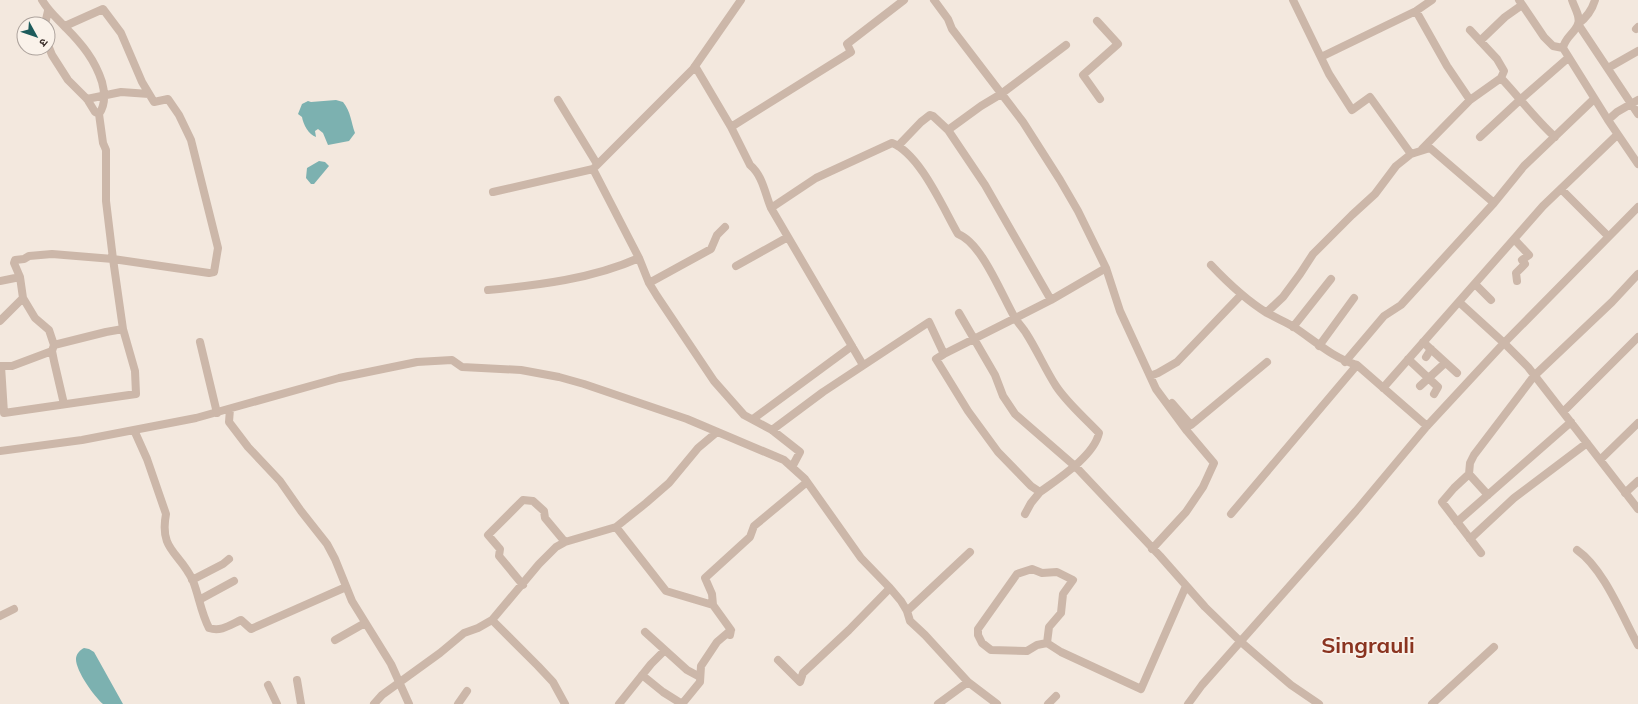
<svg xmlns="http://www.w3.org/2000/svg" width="1638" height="704" font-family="Mulish,'Noto Sans Devanagari',sans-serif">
  <rect width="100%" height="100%" fill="#f3e8de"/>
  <path fill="#7cb1b0" d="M308 101 311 102 336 100 343 102C351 112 351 122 355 133L349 141 328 145 323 133 318 129 315 131 316 137C309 135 303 124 302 117L298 114 302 104Z
    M319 161 325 162 329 166 314 184H311L306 178 307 168Z
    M84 648 89 649 94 652 123 704H103C94 696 75 670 76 658 77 653 80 650 84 648Z"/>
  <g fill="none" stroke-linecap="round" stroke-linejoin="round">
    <path stroke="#ccb7a9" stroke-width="8" d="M934 0 948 19 952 29 1023 122 1060 180 1078 211 1106 268 1120 311 1156 389 1187 431 1214 463 1203 487 1186 512 1152 549
      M1293 0 1329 74 1352 110 1370 97 1411 154
      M1519 0 1544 37 1553 46 1563 48
      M1572 0C1574 7 1581 17 1578 24 1575 33 1565 37 1563 48L1608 120 1638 164
      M1595 0C1592 10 1586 18 1578 24L1638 114
      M1416 11 1447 66 1470 100 1501 78
      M1097 21 1118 44 1083 75 1100 99
      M45 24 48 11
      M1636 29 1638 27
      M1470 30 1497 59 1504 71 1501 78C1519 97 1535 119 1555 137
      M1480 41 1505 17 1522 5
      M48 45 52 55 68 80 87 99 95 112 99 114
      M1321 57 1416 11 1432 0
      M695 66 731 127 851 52 847 44 904 0
      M1608 68 1638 51
      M87 99 121 92 149 94
      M558 100 597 164
      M1608 120 1617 112 1638 100
      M731 127 750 165C763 176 765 194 771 208L863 365
      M1480 137 1521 99 1568 58
      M898 146 921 122 930 115 933 116 948 130
      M1422 149 1470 100
      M593 169 639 258 649 283 657 296 714 381 744 415 772 430 800 452 792 467
      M1561 189 1608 236
      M493 192 593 169 693 69 741 0
      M771 208 816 178 892 143C920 154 943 208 958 234 982 243 1002 296 1015 318 1018 323 1023 328 1026 333 1037 350 1045 369 1056 386 1068 404 1084 417 1099 433 1094 456 1058 479 1040 492L1031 486 998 452 968 411 936 359 944 354 929 322 823 392 772 430
      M1514 239 1529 255 1522 260 1525 264 1516 273 1517 281
      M1211 265C1228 283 1246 300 1267 313 1276 318 1286 322 1294 327 1315 341 1333 358 1357 365L1427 426
      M736 266 788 237
      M0 281 20 277
      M649 283 711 249 717 235 725 227
      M1475 284 1491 300
      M488 290C539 285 592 279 639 258
      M1051 300 985 185 948 130 981 106 1001 94 1066 45
      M1459 302 1504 343 1528 367 1638 509
      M1267 312 1283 297 1300 274 1313 254 1352 215 1375 194 1396 166 1411 154 1430 148 1494 203
      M959 313 995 375 1003 396 1015 414 1076 467 1160 556 1205 607 1241 642 1291 685 1319 704
      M0 321 23 298
      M1293 327 1331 279
      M200 342 217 413
      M1423 342 1457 373
      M54 345 106 332 123 329
      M1319 346 1354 298
      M944 354 1051 300 1106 268
      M1426 357 1431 349
      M1408 359 1438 387 1434 394
      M1345 362 1384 316 1401 305 1494 203 1524 166 1594 99
      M0 366H12L52 351
      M1 366 4 413 136 394 135 371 123 329 113 259 106 201V150L103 143 99 114C106 104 105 93 102 82 95 60 82 44 66 28 57 18 49 12 42 0
      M1150 376 1158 373 1177 362 1241 295
      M1420 386 1445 363
      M1383 388 1543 206 1617 135
      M1172 403 1191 425 1267 362
      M64 404 54 361 52 351 54 345 49 330 35 318 23 298 20 277 14 263 15 260 24 259 29 256 52 254 113 259 209 273 214 272 218 248 191 140 179 115 168 99 154 102 142 82 121 33 103 9 65 26
      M230 409 229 422 248 447 280 481 301 511 327 544 335 559 352 601 391 664 409 704
      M1563 412 1638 337
      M753 419 852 346
      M134 430 147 459 166 514C159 551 180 552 193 581 199 596 201 613 209 628 221 632 230 625 241 620L251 629 346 587
      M0 451 82 440 196 418 339 378 417 362 452 360 462 367 521 370 559 377 584 384 687 419 784 460 805 479 861 558 890 588 901 601 907 611 910 621 925 635 968 682 997 704
      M1600 460 1638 423
      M1469 474 1488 495
      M1625 493 1638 481
      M1025 514 1031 503 1040 492
      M1231 514 1357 365
      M1457 522 1571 422
      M616 527 666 591 713 605
      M1470 539 1514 498 1587 443
      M1577 550C1604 569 1622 616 1638 645
      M1481 553 1442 502 1454 488 1469 474 1470 463 1474 455 1534 376 1612 302 1638 274
      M192 580 223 564 229 559
      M523 585 499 556 500 549 488 535 523 500 533 501 544 511 545 518 565 542
      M199 600 234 581
      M907 611 970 552
      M0 616 14 609
      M492 620 538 666 553 682 565 704
      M645 632 687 670 700 677
      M730 635 731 630 713 605 712 594 705 578 750 537 754 526 807 482
      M335 640 365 623
      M1047 643 1037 645 1027 651 991 650 982 643 978 635V629L1017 574 1032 569 1042 573 1057 572 1073 580 1063 594 1061 613 1049 627 1047 643 1061 652 1141 689 1186 586
      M778 660 800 682 803 673 849 630 890 588
      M642 675 663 692 682 704
      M297 680 301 704
      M268 685 277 704
      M374 704 382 695 440 653 464 633 478 628 492 620 539 564 556 547 565 542 616 527 646 503 669 483 698 448 717 432
      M458 704 467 691
      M619 704 651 664 664 651
      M682 704 700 682 701 666 717 642 731 630
      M938 704 968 682
      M1048 704 1056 696
      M1188 704 1202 685 1356 511 1427 426 1504 343 1638 207
      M1432 704 1494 647"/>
  </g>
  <g text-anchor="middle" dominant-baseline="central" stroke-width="3" stroke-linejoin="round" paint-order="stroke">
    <g font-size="22" font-weight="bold" fill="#8a3420" stroke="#faf2ea">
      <text x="1368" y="645">Singrauli</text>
    </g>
  </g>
  <g transform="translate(36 36) rotate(130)"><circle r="19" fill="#faf2ea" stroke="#ada39d"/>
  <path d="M0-3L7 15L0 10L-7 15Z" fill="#1d5b5b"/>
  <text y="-6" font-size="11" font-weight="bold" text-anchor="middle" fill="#392d29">उ</text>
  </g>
</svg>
